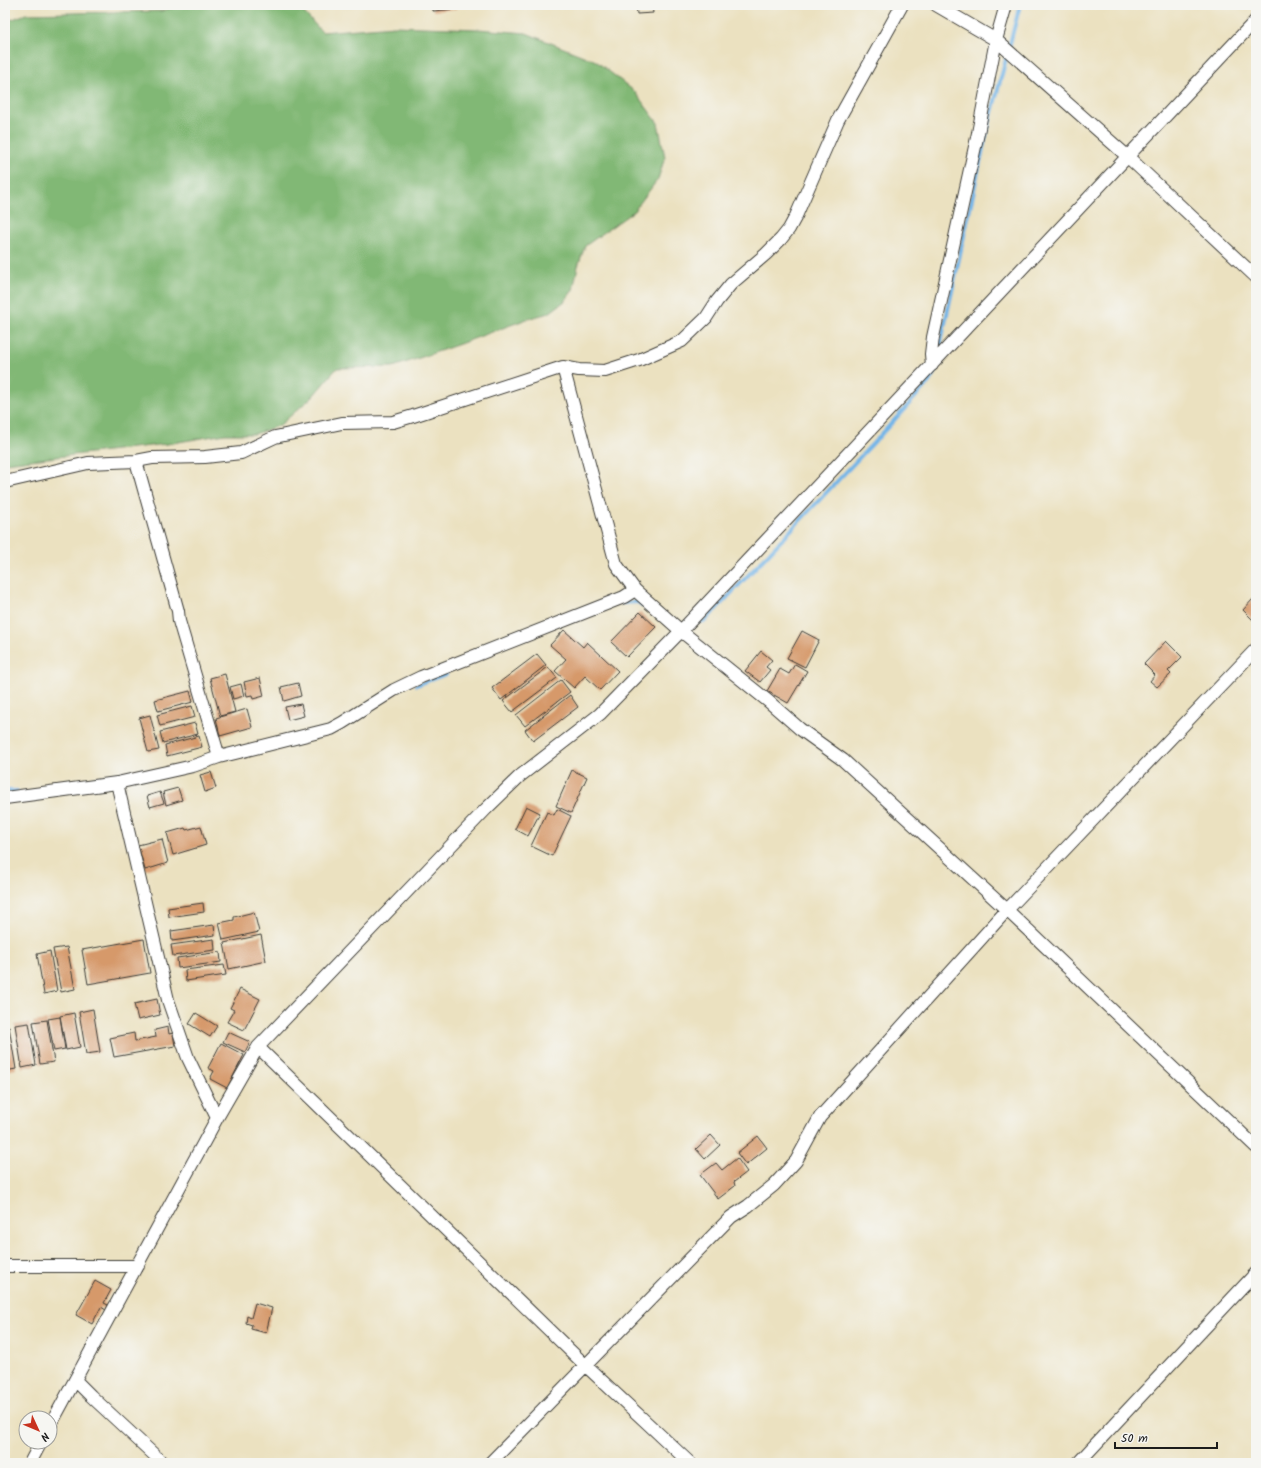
<svg xmlns="http://www.w3.org/2000/svg" width="1261" height="1468" font-family="Kalam,sans-serif">
  <rect width="100%" height="100%" fill="#f6f6f2"/>
  <filter id="ink" filterUnits="userSpaceOnUse"><feTurbulence type="fractalNoise" baseFrequency=".025" numOctaves="2"/><feDisplacementMap in="SourceGraphic" scale="8" xChannelSelector="R" yChannelSelector="G"/><feConvolveMatrix kernelMatrix="1 2 1 2 8 2 1 2 1" color-interpolation-filters="sRGB"/></filter>
  <filter id="wash" filterUnits="userSpaceOnUse"><feTurbulence type="fractalNoise" baseFrequency=".012" numOctaves="4" result="noise"/><feDisplacementMap in="SourceGraphic" scale="16" xChannelSelector="R" yChannelSelector="G"/><feGaussianBlur stdDeviation="0.9" result="paint"/><feColorMatrix in="noise" values="0 0 0 0 0 0 0 0 0 0 0 0 0 0 0 0 0 1.4 0 .05"/><feComposite in="paint" operator="in"/></filter>
  <g filter="url(#wash)">
    <rect width="100%" height="100%" fill="#ebe1c0"/>
    <path fill="#81b874" stroke="#4e6a48" d="M179 5H297L322 32 394 26 478 29 526 33 596 61 634 91 658 123 665 157 658 179 634 211 585 246 578 266 573 290 565 301 549 313 527 319 457 345 393 367 337 368 312 397 280 425 255 434H225L167 444 5 463V22L26 14 162 11Z"/>
    <g fill="none" stroke-linecap="round" stroke-linejoin="round">
      <path stroke="#73b5e8" stroke-width="4" d="M939 351 985 139 1020 5
        M623 603 638 602 644 606
        M694 622 705 621 877 439 929 382 937 366
        M417 685 446 674
        M87 781 117 775 121 781
        M5 791H17"/>
    </g>
    <g id="blocks">
      <path fill="#d6996b" d="M433 5H456V9L433 11Z
        M636 5H652L653 13 637 14Z
        M1253 599 1256 601V623L1243 610Z
        M640 612 656 627 627 657 611 642Z
        M564 630 583 647 587 642 618 671 600 690 585 676 574 688 555 671 566 659 550 645Z
        M802 631 819 640 805 667 787 658Z
        M1166 641 1182 657 1168 671 1171 674 1157 687 1150 681 1155 675 1144 664Z
        M761 651 772 660 766 667 770 670 760 682 745 671Z
        M537 654 546 665 501 700 492 688Z
        M795 664 807 671 788 703 767 691 780 669 789 674Z
        M548 667 557 678 512 712 503 701Z
        M225 674 235 712 220 716 210 678Z
        M260 678 264 696 253 699 252 695 247 696 244 682Z
        M561 680 570 692 525 726 516 715Z
        M298 683 301 696 284 701 281 687Z
        M241 684 244 696 233 699 230 687Z
        M190 691 193 702 158 711 155 700Z
        M570 695 578 707 533 741 525 730Z
        M301 704 304 716 288 720 285 707Z
        M192 706 195 717 160 726 157 715Z
        M247 709 252 727 220 736 216 718Z
        M150 715 159 750 148 752 139 718Z
        M195 723 198 734 163 743 160 732Z
        M199 736 202 747 167 756 165 745Z
        M572 770 587 777 571 813 556 806Z
        M211 772 216 788 205 792 200 775Z
        M178 788 182 800 166 805 163 792Z
        M160 792 164 803 150 807 147 796Z
        M526 806 540 813 528 836 515 829Z
        M557 809 571 816 552 856 531 846 547 812 554 815Z
        M201 826 206 845 173 855 167 833 185 828 186 830Z
        M162 839 168 863 145 870 138 845Z
        M203 903 204 912 169 917 168 908Z
        M254 912 259 932 223 940 219 923 234 920V917Z
        M214 925 215 935 172 941 171 931Z
        M261 935 266 961 229 969 224 943Z
        M144 939 150 973 88 984 82 950Z
        M214 939 215 950 173 956 171 945Z
        M67 947 75 989 61 992 53 949Z
        M50 951 57 991 44 994 37 954Z
        M220 952 221 962 178 968 177 958Z
        M224 965 226 975 186 981 185 970Z
        M240 989 260 999 244 1030 227 1022 234 1010 230 1008Z
        M157 999 160 1015 138 1020 134 1004Z
        M93 1009 100 1052 86 1054 79 1012Z
        M74 1013 80 1047 66 1050 60 1016Z
        M196 1013 217 1026 210 1037 189 1024Z
        M60 1017 65 1049 54 1051 48 1019Z
        M47 1020 54 1062 40 1064 33 1022Z
        M29 1023 36 1065 22 1068 15 1025Z
        M5 1027H9L16 1069 5 1071Z
        M168 1027 169 1034 173 1033 175 1046 114 1057 110 1038 134 1033 135 1041 156 1037 155 1030Z
        M228 1032 250 1042 245 1052 223 1042Z
        M221 1043 244 1055 227 1088 210 1079 214 1071 208 1068Z
        M711 1135 720 1145 705 1159 696 1149Z
        M758 1136 767 1148 746 1165 737 1153Z
        M737 1158 747 1172 734 1182 735 1186 718 1199 700 1175 716 1163 722 1170Z
        M95 1281 111 1290 104 1303 108 1305 106 1310 101 1307 92 1324 76 1315Z
        M255 1303 272 1308 266 1333 251 1329 252 1325 246 1323 247 1316 251 1318Z"/>
    </g>
  </g>
  <g filter="url(#ink)">
    <use href="#blocks" fill-opacity="0" stroke="#3b3a35" stroke-width="1"/>
    <g fill="none" stroke-linecap="round" stroke-linejoin="round">
      <defs>
        <path id="street" d="M936 5 996 40 1127 156 1256 277
          M932 365 931 354 933 337 978 133 996 40 1006 5
          M563 367 616 564 635 590 681 631 768 701 800 729 843 760 1007 910 1256 1147
          M136 461 178 611 179 621 219 757
          M5 482 88 463 136 461 152 458 205 457 241 453 275 437 342 423 393 422 413 416 563 367 579 370 605 371 639 360 682 341 706 318 717 301 731 284 766 254 781 239 789 229 796 216 838 120 902 5
          M117 783 168 1000 188 1058 217 1118
          M5 798 117 783 193 766 219 757 331 729 342 723 394 690 421 677 624 597 635 590
          M258 1047 585 1365 690 1463
          M5 1266H138
          M75 1380 91 1396 163 1463
          M50 1426 217 1118 258 1047 486 809 520 776 600 714 681 631 1256 20
          M30 1463 41 1442
          M490 1463 731 1217 748 1206 774 1185 796 1161 820 1117 1007 910 1256 649
          M1078 1463 1256 1273"/>
      </defs>
      <use href="#street" stroke="#3b3a35" stroke-width="14"/>
      <use href="#street" stroke="#fff" stroke-width="12"/>
    </g>
  </g>
  <rect width="1261" height="1468" fill="none" stroke="#f6f6f2" stroke-width="20"/>
  <g transform="translate(38 1430) rotate(134)"><circle r="19" fill="#f6f6f2" stroke="#9f9f9c"/>
  <path d="M0-3L7 15L0 10L-7 15Z" fill="#c8321e"/>
  <text y="-6" font-size="11" font-weight="bold" text-anchor="middle" fill="#1c1c1c">N</text>
  </g>
  <path d="M1115 1442v6h102v-6" fill="none" stroke="#1c1c1c" stroke-width="2"/>
  <text x="1121" y="1442" font-size="12" fill="#1c1c1c" stroke="#f6f6f2" stroke-width="3" paint-order="stroke">50 m</text>
</svg>
